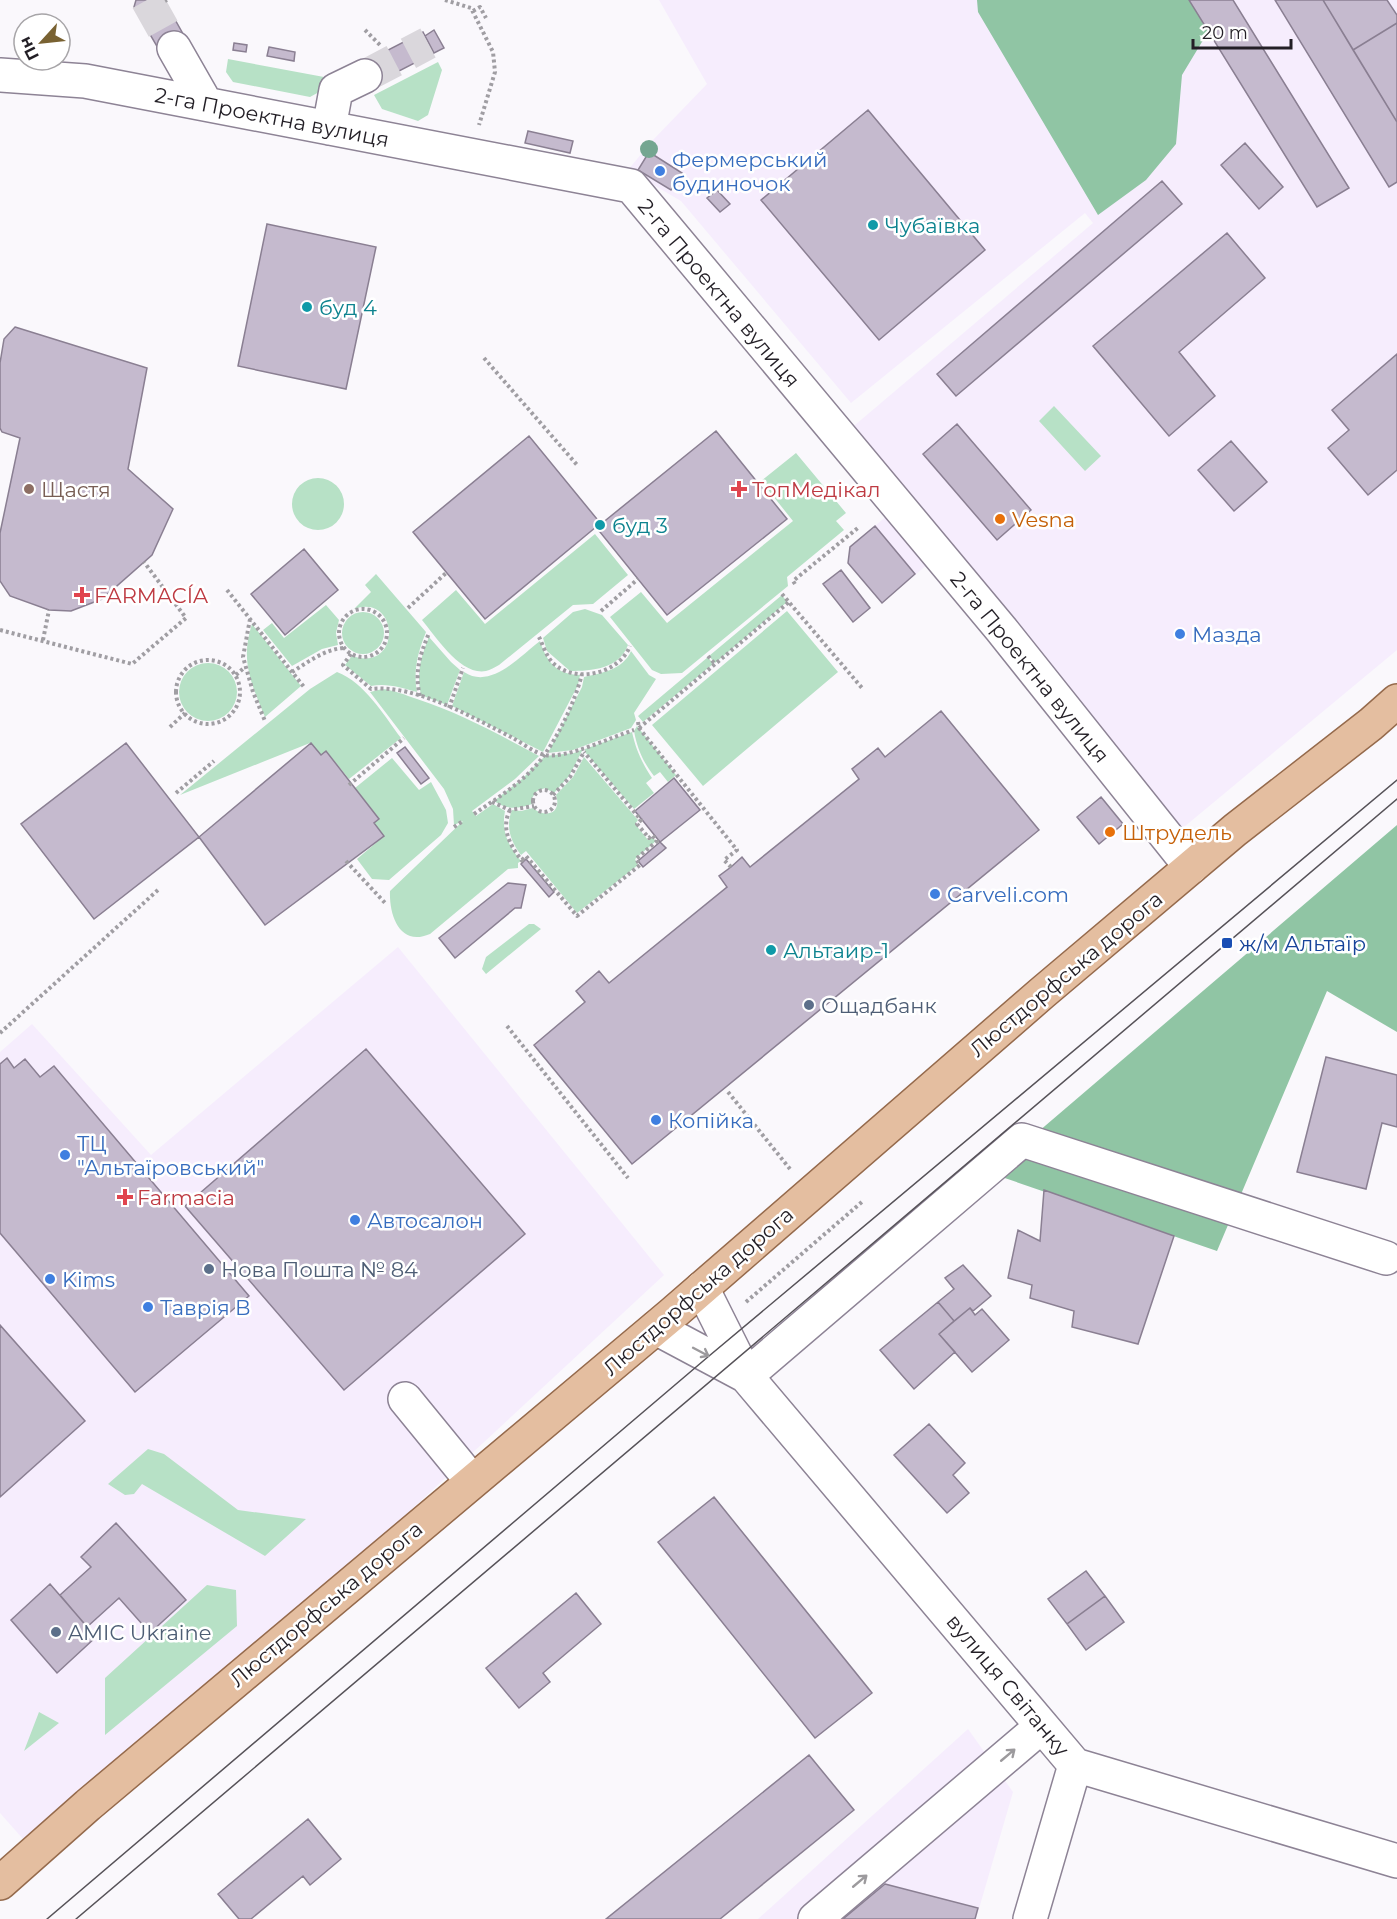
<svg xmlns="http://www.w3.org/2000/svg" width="1397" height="1919" font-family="Montserrat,sans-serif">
  <rect width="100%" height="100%" fill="#faf8fc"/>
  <path fill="#f6edfd" d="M659 0H1397V650L1178 832 842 436 1093 223 1085 213 851 403 681 201 628 170 652 141 707 84Z
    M895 509 935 558 882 603 848 563 850 547Z
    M398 947 664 1275 38 1856 0 1813V1052L32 1024 151 1155Z
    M968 1729 1013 1792 976 1919H758Z"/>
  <path fill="#b7e1c6" d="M228 59 324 77 321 91 310 97 233 82 226 72Z
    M438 62 442 70 428 115 418 121 382 109 374 95Z
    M1054 406 1101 456 1085 471 1039 421Z
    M796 453 846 513 836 521 844 530 787 577 788 586 682 673 661 674 652 670 610 617 641 592 667 623 793 521 761 481Z
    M292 504a26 26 0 1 1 52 0a26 26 0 1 1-52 0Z
    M595 534 628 575 593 604 573 605 499 665C495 667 490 670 486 671 461 676 436 637 422 620L456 590 485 624Z
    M376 574 426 632C418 652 413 670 417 692 401 688 388 683 371 686L345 665 352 656C402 673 400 593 354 609L371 592 365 585Z
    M782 595 787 602 715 663 709 656Z
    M326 605 339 620 336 633 338 645 322 649 292 666 263 630 272 623 284 638Z
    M585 609 602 615 628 645C619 669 592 671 570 671L547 651 543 638 573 612Z
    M787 611 838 672 703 786 652 725Z
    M342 633a21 21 0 1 1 42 0a21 21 0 1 1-42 0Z
    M252 624 301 686 265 717C251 683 240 660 252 624Z
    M429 637 451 662 460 670 447 705 421 695C416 673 421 657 429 637Z
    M540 641C546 661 557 675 580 675L578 685 543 752 452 706 464 672C491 690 520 656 540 641Z
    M631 651 649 675 656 679 634 713 636 720 631 728 573 750 548 753 582 687 584 677C601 673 623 670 631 651Z
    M708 657 713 664 643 722 638 716Z
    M179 692a29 29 0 1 1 58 0a29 29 0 1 1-58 0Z
    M337 672C365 683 383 714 401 738L349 779 327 752 321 755 310 743 180 795 310 689Z
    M382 689C394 690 405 695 417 699 460 713 500 735 539 756L515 779 472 811 476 816 493 804 505 811C501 832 508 845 521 861L518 863V868L508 869 430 934C400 947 389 916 390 891L463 821 454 825 453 809 444 789 370 692Z
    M637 726 676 775 668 782 660 772 654 776C643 762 637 748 634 731Z
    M632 732C636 750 642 763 652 778L646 783 654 793 634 809 585 752V749Z
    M583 749 569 776 554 793 545 788 537 791 532 798V804C518 809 507 810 494 801L521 780 545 756 574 753Z
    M584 757 638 820 635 824 648 840 652 837 656 841 635 859 638 865 577 913 526 851 521 855C511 842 505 827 512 810L521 811 533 808C546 819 562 813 556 795L573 777Z
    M392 758 419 790 431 782 446 810 448 823 441 835 389 880 372 879 357 859 384 836 374 823 379 818 355 788Z
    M529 924H534L541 929 486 974 482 969 486 957Z
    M148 1449 164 1454 238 1510 306 1519 265 1556 142 1484 134 1494 125 1495 108 1484Z
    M207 1585 236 1590 237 1626 105 1735V1678Z
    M39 1712 59 1723 24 1751Z"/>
  <path fill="#90c5a4" d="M977 0H1216L1217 17 1182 75 1176 144 1146 180 1098 215 978 12Z
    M1397 825V1032L1327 991 1217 1251 990 1173Z"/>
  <path fill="#c5bace" stroke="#8a7f92" stroke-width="1.5" d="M136 0H164L187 41 162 55 134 7Z
    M1189 0H1233L1349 188 1317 207Z
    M1275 0H1323L1397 122V182L1389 187Z
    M1323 0H1387L1397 15V23L1353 50Z
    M1397 23V122L1353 50Z
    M434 30 444 48 434 53 425 36Z
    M423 32 434 53 370 86 359 65Z
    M234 43 247 45 246 52 233 50Z
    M269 47 295 52 294 61 267 56Z
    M868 110 985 250 879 340 761 200Z
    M528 131 573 141 570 153 525 143Z
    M1245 143 1283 187 1259 209 1221 165Z
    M649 152 682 173 671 190 638 170Z
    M1162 181 1182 204 956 396 937 374Z
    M717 190 730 204 720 212 707 198Z
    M267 224 376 247 346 389 238 366Z
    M1227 233 1265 278 1179 352 1215 396 1169 436 1093 346Z
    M15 327 147 368 128 469 173 509 152 555 102 599 71 611 49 610 10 596 0 581V533L20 438 2 432 0 428V363L4 339Z
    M1397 354V470L1368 495 1328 448 1349 430 1332 410Z
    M957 424 1031 510 997 540 923 454Z
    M716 431 787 519 667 615 596 527 485 619 413 532 529 436 601 524Z
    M1231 441 1267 482 1234 511 1198 470Z
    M875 526 915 574 882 603 848 563 850 547Z
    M304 549 338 590 285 635 251 594Z
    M841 570 870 608 853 622 823 584Z
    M941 711 1039 830 632 1164 534 1045 585 1002 576 991 599 971 609 983 727 887 719 876 731 867 742 857 750 867 859 779 852 769 878 748 885 757Z
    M126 743 199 837 94 919 21 824Z
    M311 743 321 755 326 751 379 819 374 823 384 836 265 925 199 837Z
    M405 747 429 778 421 784 397 753Z
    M674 778 700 810 660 842 635 811Z
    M1101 797 1123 824 1099 844 1077 817Z
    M660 842 666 848 643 867 638 861Z
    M526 859 554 892 549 897 521 864Z
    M508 883 526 885 521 908H515L455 958 439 938Z
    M366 1049 525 1234 344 1390 185 1206Z
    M1326 1057 1397 1075V1127L1382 1123 1366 1189 1297 1172Z
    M7 1058 14 1068 25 1059 40 1077 54 1066 249 1296 135 1392 0 1233V1064Z
    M1044 1190 1174 1236 1138 1344 1072 1327 1074 1311 1030 1298 1032 1285 1008 1278 1018 1230 1040 1241Z
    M963 1265 991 1296 973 1311 970 1308 954 1321 938 1302 954 1289 945 1278Z
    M938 1302 954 1321 939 1334 955 1352 914 1389 880 1350Z
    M970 1308 975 1315 982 1309 1009 1340 972 1372 939 1334Z
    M0 1325 85 1421 0 1497Z
    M929 1424 965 1463 953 1475 969 1493 947 1513 894 1455Z
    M714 1497 872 1693 815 1738 658 1542Z
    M116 1523 186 1600 150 1633 119 1598 87 1627 60 1595 91 1567 81 1557Z
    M1086 1571 1105 1596 1067 1624 1048 1599Z
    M50 1584 96 1637 57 1673 11 1620Z
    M576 1593 601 1624 543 1673 550 1682 519 1708 486 1668Z
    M1105 1596 1124 1622 1086 1650 1067 1624Z
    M809 1755 854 1810 720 1919H606Z
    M308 1819 341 1859 310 1885 303 1876 251 1919H239L218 1894Z
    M885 1884 978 1908 975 1919H843Z"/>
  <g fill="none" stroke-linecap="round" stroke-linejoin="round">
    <path stroke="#dad7dc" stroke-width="33" stroke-dasharray="33 16" stroke-linecap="butt" d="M147 0 174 48
      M365 76 428 43"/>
    <defs>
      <path id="minor" d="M174 48 206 104
        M0 75 85 81 631 186 1001 629 1191 867
        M329 128 336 90 365 76
        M702 1288 746 1376 1075 1765 1397 1861
        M656 1328 746 1376
        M746 1376 1022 1140 1386 1258
        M405 1399 472 1481
        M815 1919 1042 1726
        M1030 1919 1075 1765"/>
      <path id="major" d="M0 1883 88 1805 671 1315 1042 993 1235 830 1371 724 1397 701"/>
    </defs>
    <use href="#minor" stroke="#8d8395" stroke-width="36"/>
    <use href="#major" stroke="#956a4c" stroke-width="36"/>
    <path stroke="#a09ea3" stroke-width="4" stroke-dasharray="3 3" stroke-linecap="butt" d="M445 0 471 8 493 52 495 72 479 125
      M165 1 167 0
      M473 11 480 7 486 18
      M365 30 382 47
      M484 358 578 466
      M795 584 793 581 859 527
      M227 590 304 687
      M782 594 862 688
      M408 608 446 573
      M339 633a24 24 0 1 1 48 0a24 24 0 1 1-48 0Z
      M601 611 638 579
      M250 619 243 657 253 692 265 721
      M0 630 132 664 186 618 144 562
      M539 637C543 645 546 656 553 663 575 684 619 674 630 646
      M43 640 49 610
      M351 654 343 665 371 689C415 684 474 718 513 738 522 743 535 753 545 755 567 759 611 737 634 730
      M708 656 715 664
      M176 692a32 32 0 1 1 64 0a32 32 0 1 1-64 0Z
      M292 672C308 662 325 649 344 648
      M236 675 245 667
      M420 696C414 672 420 655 429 633
      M449 708 463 668
      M638 722 639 728 737 850 724 860 731 867
      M170 727 185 713
      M639 728 789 602
      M349 785 404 738
      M533 801a11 11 0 1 1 22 0a11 11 0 1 1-22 0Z
      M176 793 214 761
      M553 795 570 777 584 752
      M492 802 510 810 534 806
      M510 810C500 829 511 847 523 862
      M474 814C499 797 528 779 545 754 561 731 575 701 582 674
      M454 827 463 821
      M522 860 526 856 577 916 640 865 636 859 657 841 652 835 649 838 637 824 641 820 584 752
      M346 861 386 904
      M507 1026 628 1178
      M0 1033 158 890
      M728 1092 790 1169
      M746 1302 863 1201"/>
    <use href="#minor" stroke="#fff" stroke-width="33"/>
    <use href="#major" stroke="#e4bea0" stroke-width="33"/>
    <path stroke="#565258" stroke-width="1.5" d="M47 1919 709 1356 1397 780
      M76 1919 1397 799"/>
  </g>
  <circle fill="#74a691" cx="649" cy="149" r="9"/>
  <defs><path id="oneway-shaft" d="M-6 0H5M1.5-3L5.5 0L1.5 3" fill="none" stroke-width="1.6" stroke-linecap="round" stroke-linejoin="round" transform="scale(1.5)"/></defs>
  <g stroke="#9c9a9d">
    <use href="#oneway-shaft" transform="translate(701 1352) rotate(28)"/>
    <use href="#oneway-shaft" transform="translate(1008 1755) rotate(-40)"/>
    <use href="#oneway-shaft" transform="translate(860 1881) rotate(-40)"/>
  </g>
  <g fill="#3f7fe0" stroke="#fff" stroke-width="2">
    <circle cx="660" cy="171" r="6"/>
    <circle cx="1180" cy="634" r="6"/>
    <circle cx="935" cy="894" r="6"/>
    <circle cx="656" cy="1120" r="6"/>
    <circle cx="65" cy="1155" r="6"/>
    <circle cx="355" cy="1220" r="6"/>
    <circle cx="50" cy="1279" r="6"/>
    <circle cx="148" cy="1307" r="6"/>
  </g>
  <g fill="#0f9aa8" stroke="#fff" stroke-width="2">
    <circle cx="873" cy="225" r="6"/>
    <circle cx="307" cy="307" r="6"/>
    <circle cx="600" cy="525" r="6"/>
    <circle cx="771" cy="950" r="6"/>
  </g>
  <circle fill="#8d6e63" stroke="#fff" stroke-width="2" cx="29" cy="489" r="6"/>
  <g fill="#e0444e" stroke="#fff" stroke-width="2">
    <path d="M736 480h6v6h6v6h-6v6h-6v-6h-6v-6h6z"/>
    <path d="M79 586h6v6h6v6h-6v6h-6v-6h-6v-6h6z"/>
    <path d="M122 1188h6v6h6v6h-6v6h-6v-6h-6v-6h6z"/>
  </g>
  <g fill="#e8710a" stroke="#fff" stroke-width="2">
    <circle cx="1000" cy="519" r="6"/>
    <circle cx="1110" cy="832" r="6"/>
  </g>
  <rect fill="#1a4fb4" stroke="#fff" stroke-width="2" x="1221" y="937" width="12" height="12" rx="3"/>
  <g fill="#5c6f8a" stroke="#fff" stroke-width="2">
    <circle cx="809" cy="1005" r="6"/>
    <circle cx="209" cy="1269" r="6"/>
    <circle cx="56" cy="1632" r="6"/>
  </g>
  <g text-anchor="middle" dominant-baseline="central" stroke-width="5" stroke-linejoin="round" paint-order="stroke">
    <g font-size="21" fill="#231f26" stroke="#fff">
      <text transform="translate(272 117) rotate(11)">2-га Проектна вулиця</text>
      <text transform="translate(719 293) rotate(50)">2-га Проектна вулиця</text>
      <text transform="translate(1030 667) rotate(51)">2-га Проектна вулиця</text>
      <text transform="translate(1066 974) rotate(-40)">Люстдорфська дорога</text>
      <text transform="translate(698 1291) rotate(-41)">Люстдорфська дорога</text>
      <text transform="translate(326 1604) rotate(-40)">Люстдорфська дорога</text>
      <text transform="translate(1008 1685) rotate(50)">вулиця Світанку</text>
    </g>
    <g font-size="21" fill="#366cbe" stroke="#fff" text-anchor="start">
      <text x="672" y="159">Фермерський<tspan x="672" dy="24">будиночок</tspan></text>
      <text x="1192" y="634">Мазда</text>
      <text x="947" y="894">Carveli.com</text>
      <text x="668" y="1120">Копійка</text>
      <text x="77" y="1143">ТЦ<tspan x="77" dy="24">"Альтаїровський"</tspan></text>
      <text x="367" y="1220">Автосалон</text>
      <text x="62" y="1279">Kims</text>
      <text x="160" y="1307">Таврія В</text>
    </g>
    <g font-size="21" fill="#0d838f" stroke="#fff" text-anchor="start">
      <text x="885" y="225">Чубаївка</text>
      <text x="319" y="307">буд 4</text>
      <text x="612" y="525">буд 3</text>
      <text x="783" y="950">Альтаир-1</text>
    </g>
    <g font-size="21" fill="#785e54" stroke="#fff" text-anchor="start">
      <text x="41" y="489">Щастя</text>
    </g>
    <g font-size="21" fill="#be3a42" stroke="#fff" text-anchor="start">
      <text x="752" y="489">ТопМедікал</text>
      <text x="94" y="595">FARMACÍA</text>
      <text x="137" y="1197">Farmacia</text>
    </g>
    <g font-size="21" fill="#c56008" stroke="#fff" text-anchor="start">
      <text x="1012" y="519">Vesna</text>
      <text x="1122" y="832">Штрудель</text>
    </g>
    <g font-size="21" fill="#164399" stroke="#fff" text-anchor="start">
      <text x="1239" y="943">ж/м Альтаїр</text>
    </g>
    <g font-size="21" fill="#4e5e75" stroke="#fff" text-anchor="start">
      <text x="821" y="1005">Ощадбанк</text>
      <text x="221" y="1269">Нова Пошта № 84</text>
      <text x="68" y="1632">AMIC Ukraine</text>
    </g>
  </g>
  <g transform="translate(42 42) rotate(243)"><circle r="28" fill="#ffffff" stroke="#a7a5a8" stroke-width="1.5"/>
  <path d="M0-4.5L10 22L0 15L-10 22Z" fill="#796232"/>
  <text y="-9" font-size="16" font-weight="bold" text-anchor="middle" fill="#231f26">Пн</text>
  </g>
  <path d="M1193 39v9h98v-9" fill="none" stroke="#231f26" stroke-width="3"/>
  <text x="1202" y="39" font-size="18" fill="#231f26" stroke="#ffffff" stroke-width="4.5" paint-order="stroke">20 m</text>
</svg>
